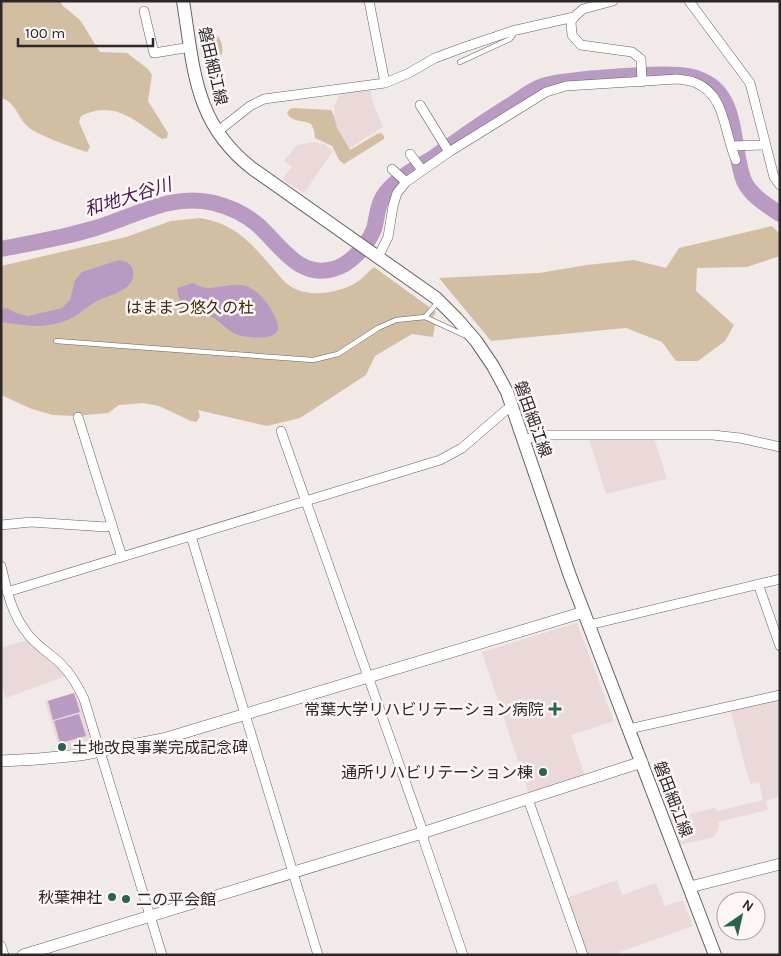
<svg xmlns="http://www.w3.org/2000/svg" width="781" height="956" font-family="Karla,'Noto Sans JP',sans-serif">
  <rect width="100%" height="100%" fill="#f2e9e9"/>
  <path fill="#ebd9d9" d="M371 89 372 100 383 127 348 149 335 125 334 107 340 93Z
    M315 142 324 144 333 151 304 193 282 179 292 167 284 161 297 145Z
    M654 438 667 479 606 494 589 439Z
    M577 623 614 721 571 735 585 776 529 794 482 652Z
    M27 640 66 676 6 698 1 683V648Z
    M76 692 94 745 92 748 60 752 45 701Z
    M780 698V796L766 801 768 810 718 822 719 828 714 837 680 845 670 819 714 808 718 811 763 800 759 782 750 784 730 709Z
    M617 880 622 895 656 883 665 906 683 900 693 926 611 955H587L567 898Z"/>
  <path fill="#d2bfa3" d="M1 1H60L63 6 80 20 100 52 127 53 148 69 152 75 148 101 168 133 167 138 162 139C136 121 114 99 81 116L79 122 90 147 87 152C74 148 37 135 28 127 17 117 17 103 1 98Z
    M214 34C222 37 223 47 222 54L211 62 208 63 202 58 200 40 204 36Z
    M293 108 331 110 334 116 337 128 350 150 377 134 381 133 384 136V139L344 164 339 160 332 146 315 138 314 130 311 124C303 120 291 122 287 113L290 109Z
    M200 218C235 224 249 241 271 266 277 273 283 281 290 286 309 299 342 293 360 280 365 276 369 271 374 267L436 312 433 317 436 319 433 337 412 334 375 356 366 375 300 418 267 426 198 410C200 415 201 417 196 422L191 421 159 406 143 403 119 405 108 413 75 416 53 415 32 409 1 395V266L126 237 171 221Z
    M772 226 780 234V256L747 267 697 268 696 291 734 325 725 341 698 361H676L662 342 626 328 491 341 439 278 539 273 587 265 634 260 666 268 679 248Z"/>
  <path fill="#b89ac2" d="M119 260C126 261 132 264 133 271 137 291 106 295 95 302 84 309 75 318 62 322 42 329 22 325 1 322V309L7 308 16 313 28 316 62 308 70 300 75 280 82 272Z
    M193 283C213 297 235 275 255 291 264 297 274 312 277 322 285 343 246 338 235 334 225 329 218 318 207 315 198 312 188 314 181 309L177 288Z
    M74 693 80 712 53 720 48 701Z
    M79 714 86 736 60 743 54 721Z"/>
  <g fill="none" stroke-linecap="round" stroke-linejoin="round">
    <path stroke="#b89ac2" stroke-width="16" d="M1 249C31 243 62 238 92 229 132 218 171 192 214 203 230 207 245 214 258 225 280 245 299 279 333 269 350 265 367 246 374 229 377 219 377 206 383 197 387 190 397 181 404 176 413 169 423 164 433 158 459 139 486 120 514 103 523 97 533 89 543 86 557 81 572 81 587 79 617 77 649 73 680 75 689 76 699 78 707 83 739 101 732 152 744 181 751 196 767 205 780 214"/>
    <defs>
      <path id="service" d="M460 62 510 39 513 35 512 31
        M425 317 438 302
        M56 341 313 360 338 354 378 328 396 320 425 317 464 335"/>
      <path id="minor" d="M369 1 385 83
        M689 1 750 83 774 177 780 185
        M144 11 154 53 191 47
        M574 17 571 22 572 35 581 45 632 52 641 59 642 82
        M420 105 449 152
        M217 132 250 106 264 99 385 83 409 73 435 58 462 48 512 31 574 17 583 9 613 1
        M731 146 766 145
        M410 154 422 170
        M392 169 406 182
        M378 257 388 237 393 206 397 193 406 182 449 152 546 92 566 86 677 79C683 80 691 80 696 83 726 95 724 134 736 160
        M78 417 122 557
        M281 431 421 826 424 841 463 955
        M524 440 540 435H713L740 438 780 447
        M1 525 31 522 106 527 112 524
        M191 536 318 955
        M1 566C7 590 11 613 27 633 36 646 50 653 61 664 71 674 78 686 84 699L162 955
        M758 584 780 646
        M7 592 440 460 462 448 506 410 513 407
        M589 625 780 579
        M629 729 780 695
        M528 799 583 955
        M1 946 4 955"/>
      <path id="tertiary" d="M1 761 38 759 80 755 163 739 584 612
        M690 887 780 864
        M23 955 422 833 642 762"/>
      <path id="secondary" d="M183 1C194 69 194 124 253 169L436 298 457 319 476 341 493 366 507 392 570 576 715 955"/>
    </defs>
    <use href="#service" stroke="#686161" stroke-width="5.5"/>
    <use href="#minor" stroke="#686161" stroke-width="10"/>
    <use href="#tertiary" stroke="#686161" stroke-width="12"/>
    <use href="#secondary" stroke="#686161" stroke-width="14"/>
    <use href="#service" stroke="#fff" stroke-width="4.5"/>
    <use href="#minor" stroke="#fff" stroke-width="9"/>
    <use href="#tertiary" stroke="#fff" stroke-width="11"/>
    <use href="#secondary" stroke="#fff" stroke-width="12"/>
  </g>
  <g fill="#2a644e" stroke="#fef6f6" stroke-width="2">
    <path d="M552.5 701.5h5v5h5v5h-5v5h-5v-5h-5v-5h5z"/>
    <circle cx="62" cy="747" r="5"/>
    <circle cx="543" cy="772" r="5"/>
    <circle cx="112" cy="897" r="5"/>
    <circle cx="126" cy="899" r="5"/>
  </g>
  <g text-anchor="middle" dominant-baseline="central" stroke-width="5" stroke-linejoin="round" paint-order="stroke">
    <g font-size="16" fill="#2c2828" stroke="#fef6f6">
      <text transform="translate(213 66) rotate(77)">磐田細江線</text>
      <text transform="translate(533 419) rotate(70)">磐田細江線</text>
      <text transform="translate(673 799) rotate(69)">磐田細江線</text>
    </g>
    <g font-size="16" fill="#412c09" stroke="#fef6f6">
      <text x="190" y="307">はままつ悠久の杜</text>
    </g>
    <g font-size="16" fill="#2c2828" stroke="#fef6f6" text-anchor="end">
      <text x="544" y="709">常葉大学リハビリテーション病院</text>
      <text x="72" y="747" text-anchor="start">土地改良事業完成記念碑</text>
      <text x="533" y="772">通所リハビリテーション棟</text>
      <text x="102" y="897">秋葉神社</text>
      <text x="136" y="899" text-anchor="start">二の平会館</text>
    </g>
    <g font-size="18" font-style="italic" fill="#441d4f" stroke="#fef6f6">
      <text transform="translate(128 197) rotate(-17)">和地大谷川</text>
    </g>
  </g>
  <rect width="781" height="956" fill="none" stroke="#2c2828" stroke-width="5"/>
  <g transform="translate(741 916) rotate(34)"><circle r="24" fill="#fef6f6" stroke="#aaa4a4"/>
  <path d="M0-4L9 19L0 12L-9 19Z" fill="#2a644e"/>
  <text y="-8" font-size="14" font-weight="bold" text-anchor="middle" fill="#2c2828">N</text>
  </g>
  <path d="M18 38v8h135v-8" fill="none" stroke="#2c2828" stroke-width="2.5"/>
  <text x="25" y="38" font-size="15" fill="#2c2828" stroke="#fef6f6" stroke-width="4" paint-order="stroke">100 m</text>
</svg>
